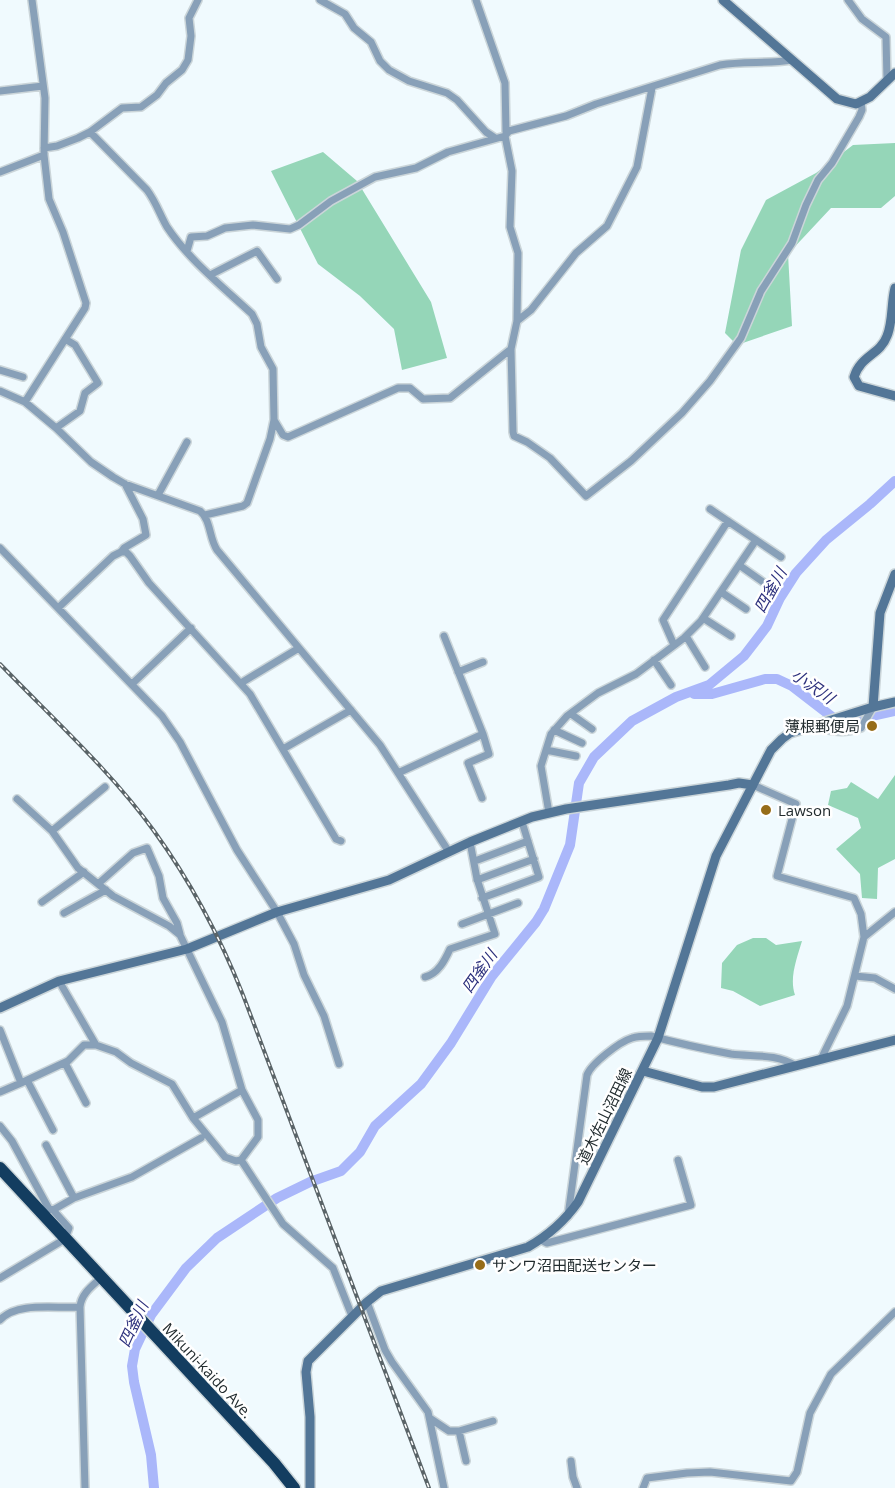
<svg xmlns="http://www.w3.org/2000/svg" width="895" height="1488" font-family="'Open Sans','Noto Sans JP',sans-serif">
  <rect width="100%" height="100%" fill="#f0fafe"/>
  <path fill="#95d6b8" d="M895 143V196L881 208H831L788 254 792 326 737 345 725 333 741 250 766 200 816 173 853 145Z
    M323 152 357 181 431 302 447 358 402 370 394 329 360 296 318 264 271 171Z
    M895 775V859L878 868 877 899 862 898 860 874 836 849 861 828 858 818 828 805 831 791 847 788 851 782 878 799Z
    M753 938H766L776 945 802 941C797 958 789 978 795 995L760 1006 733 991 721 988 722 963 737 945Z"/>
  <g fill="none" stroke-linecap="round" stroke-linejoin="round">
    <path stroke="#aab7fa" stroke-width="10" d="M694 694H712L765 679H777L792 686 840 723 895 711
      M154 1488 151 1455 134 1382 132 1366 135 1349 151 1315 186 1268 217 1238 277 1198 310 1182 341 1171 360 1152 375 1126 421 1084 451 1043 492 976 536 922 544 909 570 845 579 783 594 757 632 721 676 697 709 685 744 656 767 626 780 598 796 573 826 540 870 504 895 481"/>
    <defs>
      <path id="street" d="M320 0 345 14 354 28 371 42 380 61 389 70 409 81 447 93 457 100 486 132 495 138
        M476 0 505 83 506 132
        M848 0 862 19 886 37 887 80
        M0 91 43 86
        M90 132 147 190C156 202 160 215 167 227 189 260 223 287 252 314L257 324 261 347 273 369 274 420 270 439 247 503 243 506 205 515
        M505 136 512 171 510 227 518 253 517 321 511 349 513 432 514 436 527 442 550 458 586 496 631 461 682 413 710 381 741 338 761 291 792 243 806 205 818 180 832 163 859 117 862 110 861 101
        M44 148 57 146 78 138 90 132 122 108 141 107 157 95 166 83 182 70 188 60 191 36 189 18 198 0
        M0 172 44 155
        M187 251 191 237 207 236 225 228 253 225 290 229 299 225 331 201 375 177 416 168 448 152 505 136 509 131 566 116 596 104 720 65C744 61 768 64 792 60
        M210 275 257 251 277 279
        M517 321 531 310 576 253 607 226 637 167 652 88
        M0 370 23 377
        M0 391 25 402 56 428 91 462 113 477 125 484 200 511C211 520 209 538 217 550L380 745 449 852
        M25 402 85 308 86 303 63 232 49 199 44 155 45 98 32 0
        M274 420 283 435 288 437 398 388H410L423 399 450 398 511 349
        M56 428 80 411 85 393 98 383 75 345 65 339
        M158 495 187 442
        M710 509 781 557
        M0 548 162 716 180 742 237 850 277 912 294 944 304 975 324 1016 339 1064
        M121 552 124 548 146 535 143 519 125 484
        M739 565 763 582
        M721 592 746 609
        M58 608 113 556 121 552H126L130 556 149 583 250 694 336 839 341 841
        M703 618 731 636
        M686 636 705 667
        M674 645 663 620 728 521
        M654 660 671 685
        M458 672 483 662
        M241 683 299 648
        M132 684 191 628
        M571 714 592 729
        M816 725C831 733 846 733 861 728L873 707
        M554 730 582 743
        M283 749 351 710
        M546 750 576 756
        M398 773 483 734 444 636
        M753 785 796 804 777 876 854 898 861 914 864 937
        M482 798 468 763 489 754 483 734
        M17 799 52 831 78 868 113 896 169 926 180 935 222 1022 242 1090 258 1120V1137L241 1160
        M549 813 541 766 551 734 567 716 598 693 636 674 684 638 701 621 756 540
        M52 831 105 787
        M475 861 528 841
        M477 880 534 859
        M98 884 133 853 147 848 159 876 163 898 177 923 180 934
        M482 898 539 877 522 822
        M42 902 84 872
        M64 913 106 890
        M462 924 518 903
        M855 976 875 978 895 989
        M425 977C438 974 445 960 450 949L495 934 477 879 470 842
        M59 981 96 1045 116 1052 131 1063 172 1084 193 1118 225 1157 236 1161 241 1160 283 1224 333 1268 352 1316
        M0 1030 21 1083 68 1061 84 1045H96
        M821 1059 847 1006 864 937 895 912
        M65 1063 86 1103
        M27 1080 53 1130
        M0 1092 21 1083
        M193 1118 242 1090
        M0 1126 12 1141 49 1209 53 1210
        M74 1198 132 1177 201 1138
        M568 1216 587 1075C591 1064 619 1042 632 1038 638 1036 644 1036 651 1036 677 1043 704 1049 731 1054 753 1057 775 1053 796 1066
        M541 1240 547 1243 691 1205 678 1160
        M0 1278 65 1239 69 1228 53 1210 74 1198 46 1145
        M367 1302 385 1350 392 1362 428 1412 444 1488
        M0 1320C17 1301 57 1309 80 1307
        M431 1419 449 1431H459L493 1421
        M459 1431 466 1461
        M571 1461 573 1477 577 1488
        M85 1488 80 1307C81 1294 92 1286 101 1278
        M643 1488 647 1478 687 1473 710 1472 791 1481 797 1472 810 1413 831 1374 895 1312"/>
      <path id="secondary" d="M723 0 837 99 856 104 870 97 895 73
        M895 288C891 303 893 322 887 336 880 355 861 355 854 377L859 386 895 396
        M873 707 880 613 895 574
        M0 1008 59 981 187 949 277 912 389 880 470 842 532 817 566 809 729 785 739 783 753 785
        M643 1071 702 1087H714L895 1040
        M310 1488V1417L306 1372 308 1361 367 1302 381 1291 528 1247C549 1235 564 1222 578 1202L658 1038 716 856 771 750 782 739 790 733 873 707 895 702"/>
      <path id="highway" d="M0 1168 274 1463 294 1488"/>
    </defs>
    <use href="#street" stroke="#cbd5d9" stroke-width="10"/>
    <use href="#secondary" stroke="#cbd5d9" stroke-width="12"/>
    <use href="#highway" stroke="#cbd5d9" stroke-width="15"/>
    <use href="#street" stroke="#88a0b8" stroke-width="7"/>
    <use href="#secondary" stroke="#537697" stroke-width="9"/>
    <use href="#highway" stroke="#133d60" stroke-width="12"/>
    <defs>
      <path id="rail" d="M0 664C52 718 110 770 154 831 191 882 220 937 243 995L429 1488"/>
    </defs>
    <use href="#rail" stroke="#5a6468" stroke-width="4"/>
    <use href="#rail" stroke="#fff" stroke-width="1.5" stroke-dasharray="4.5" stroke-linecap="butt"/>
  </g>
  <g fill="#966d19" stroke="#fff" stroke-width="2">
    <circle cx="872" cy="726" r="6"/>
    <circle cx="766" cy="810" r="6"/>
    <circle cx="480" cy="1265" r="6"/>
  </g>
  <g text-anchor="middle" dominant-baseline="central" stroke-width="5" stroke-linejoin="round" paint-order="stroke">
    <g font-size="15" fill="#212b2e" stroke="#fff" text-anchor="start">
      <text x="860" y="726" text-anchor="end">薄根郵便局</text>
      <text x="778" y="810">Lawson</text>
      <text x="492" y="1265">サンワ沼田配送センター</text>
    </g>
    <g font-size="15" fill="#212b2e" stroke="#fff">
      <text transform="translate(604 1116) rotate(-64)">道木佐山沼田線</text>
      <text transform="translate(208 1370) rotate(47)">Mikuni-kaido Ave.</text>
    </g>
    <g font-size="16" font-style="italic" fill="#2d317d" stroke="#fff">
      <text transform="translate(770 590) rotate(-61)">四釜川</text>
      <text transform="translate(813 686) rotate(35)">小沢川</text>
      <text transform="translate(479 971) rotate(-55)">四釜川</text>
      <text transform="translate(133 1324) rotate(-65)">四釜川</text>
    </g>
  </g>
</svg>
